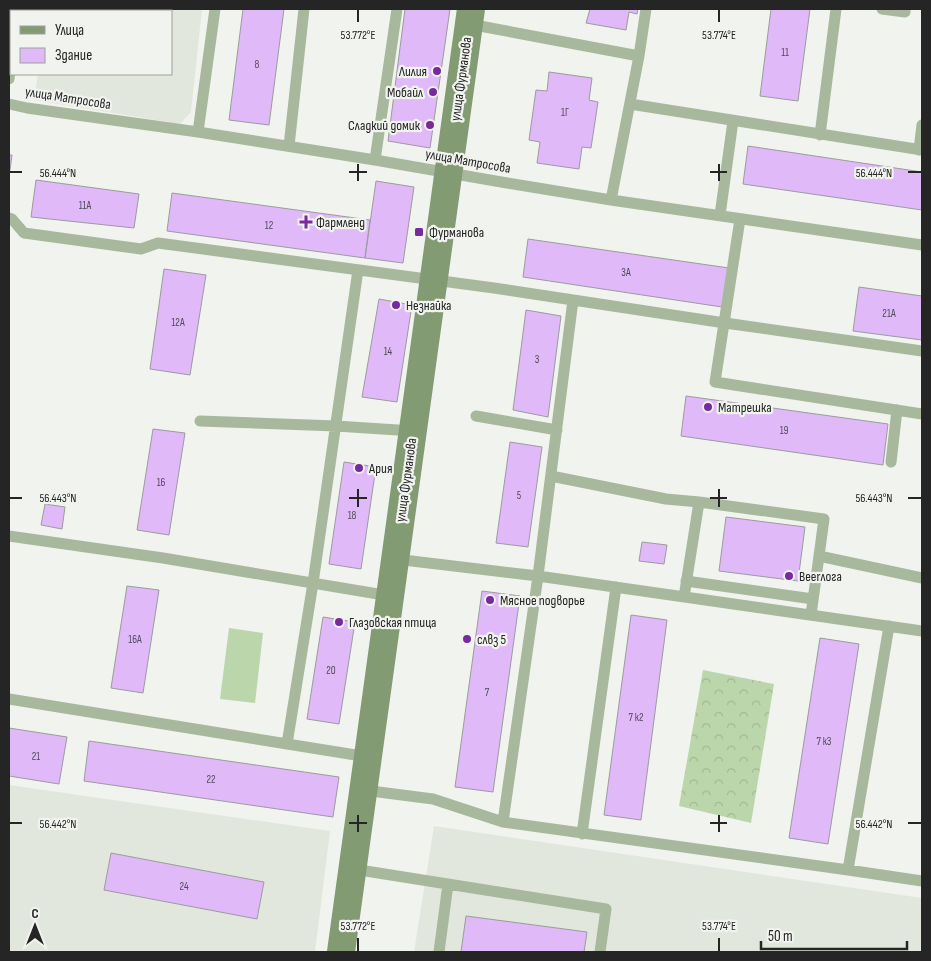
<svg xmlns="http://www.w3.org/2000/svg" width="931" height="961" font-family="'Sofia Sans Condensed',sans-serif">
  <defs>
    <pattern id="forest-crowns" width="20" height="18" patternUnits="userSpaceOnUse" patternTransform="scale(1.25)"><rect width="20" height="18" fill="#bcd6ab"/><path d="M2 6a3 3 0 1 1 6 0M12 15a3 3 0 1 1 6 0" fill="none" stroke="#a1b893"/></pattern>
  </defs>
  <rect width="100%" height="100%" fill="#f1f3ef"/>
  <path fill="#e1e7dd" d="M48 9H202L191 112 180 124 34 100 38 74H171V11H48Z
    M9 785 330 831 315 952H9Z
    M434 826 922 898V952H414Z"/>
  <path fill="url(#forest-crowns)" d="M703 670 774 684 751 823 679 806Z"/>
  <path fill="#bcd6ab" d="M229 628 263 633 255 703 220 699Z"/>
  <path fill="#dfb9f8" stroke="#9c9b9e" d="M243 9H284L269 125 229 120Z
    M405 9H450L430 148 388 141Z
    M590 9H638L637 14 629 12 626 30 586 23Z
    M771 9H810L798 101 760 96Z
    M549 72 592 78 589 100 598 102 591 148 582 147 579 169 537 163 540 142 529 140 536 90 547 91Z
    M748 146 922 172V210L743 184Z
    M9 155H12L9 177Z
    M36 180 139 194 134 228 31 217Z
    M376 181 414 187 403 263 365 258Z
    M172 193 370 220 365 258 167 231Z
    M528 239 729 268 722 307 523 277Z
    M164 269 206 275 190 375 150 369Z
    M859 287 922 296V340L853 331Z
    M379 299 412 305 397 402 362 397Z
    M526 310 561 316 548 417 513 410Z
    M686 396 888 424 883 465 681 436Z
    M153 429 185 433 169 535 137 530Z
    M510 442 542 447 528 547 496 543Z
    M344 462 376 467 361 569 329 564Z
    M45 504 65 507 62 529 41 525Z
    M726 517 805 527 798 581 719 571Z
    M642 542 667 545 664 564 639 561Z
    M127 586 159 590 143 693 111 688Z
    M482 591 520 596 493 792 455 787Z
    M631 615 667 620 641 820 604 815Z
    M323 617 355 622 339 724 307 719Z
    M820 638 859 644 828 844 789 838Z
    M9 728 67 737 59 784 9 776Z
    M89 741 339 777 333 817 84 781Z
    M111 853 264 882 257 919 104 890Z
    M466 916 587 932 584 952H461Z"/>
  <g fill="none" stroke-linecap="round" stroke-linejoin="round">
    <path stroke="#a7b89c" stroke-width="11" d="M882 9 905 12V9
      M19 11V9
      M469 24 639 56 646 9
      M9 79 11 63
      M9 104 27 108 198 132 375 160 507 183 611 200 922 245
      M630 104 922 150
      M198 132 215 9
      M820 135 836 9
      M289 146 304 9
      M919 150 922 125
      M375 160 397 9
      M611 200 639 56
      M720 215 733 121
      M9 218 12 219 24 233 141 249 158 243 494 288 725 323 922 351
      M740 219 715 382 922 414
      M476 416 557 430
      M200 421 336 426 413 431
      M891 462 897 410
      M551 476 666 499 699 502 684 597
      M699 502 824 519 811 615
      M9 536 163 558 390 596
      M819 556 922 578
      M395 559 538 576 922 631
      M686 581 813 599
      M9 699 368 757
      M287 744 313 583 358 270
      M363 790 433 799 503 822 848 870 922 881
      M503 822 538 576 573 300
      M582 834 616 587
      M353 869 606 909 600 952
      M848 870 889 626
      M439 952 448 884"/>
    <path stroke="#839b72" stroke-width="28" d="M341 952 471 9"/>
  </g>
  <path fill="none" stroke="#242524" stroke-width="2" d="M358 10V22M719 10V22M358 164V181M719 164V181M10 172H22M349 172H367M710 172H727M908 172H921M358 489V507M719 489V507M10 498H22M349 498H367M710 498H727M908 498H921M358 815V832M719 815V832M10 823H22M349 823H367M710 823H727M908 823H921M358 938V951M719 938V951"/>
  <g fill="#762a9c" stroke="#f1f3ef" stroke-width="2">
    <circle cx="437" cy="71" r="5"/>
    <circle cx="433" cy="92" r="5"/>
    <circle cx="430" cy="125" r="5"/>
    <path d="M303.5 214.5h5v5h5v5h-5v5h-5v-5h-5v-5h5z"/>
    <rect x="414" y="227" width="10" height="10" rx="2.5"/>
    <circle cx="396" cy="305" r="5"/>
    <circle cx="708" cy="407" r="5"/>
    <circle cx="359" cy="468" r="5"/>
    <circle cx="789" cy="576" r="5"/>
    <circle cx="490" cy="600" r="5"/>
    <circle cx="339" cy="622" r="5"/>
    <circle cx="467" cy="639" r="5"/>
  </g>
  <g text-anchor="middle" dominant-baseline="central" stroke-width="4.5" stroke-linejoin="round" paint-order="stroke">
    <g font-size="11" fill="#534a59">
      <text x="785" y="52">11</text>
      <text x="257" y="64">8</text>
      <text x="565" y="112">1Г</text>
      <text x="85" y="205">11А</text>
      <text x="269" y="225">12</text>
      <text x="626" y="272">3А</text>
      <text x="889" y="313">21А</text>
      <text x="178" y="322">12А</text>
      <text x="388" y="351">14</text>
      <text x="537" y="359">3</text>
      <text x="784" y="430">19</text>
      <text x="161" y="482">16</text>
      <text x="519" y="495">5</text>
      <text x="352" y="515">18</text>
      <text x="135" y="639">16А</text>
      <text x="331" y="670">20</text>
      <text x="487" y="692">7</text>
      <text x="636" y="717">7 к2</text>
      <text x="824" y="741">7 к3</text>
      <text x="36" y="756">21</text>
      <text x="211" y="779">22</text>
      <text x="184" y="886">24</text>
    </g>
    <g font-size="14" fill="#242524" stroke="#f1f3ef" text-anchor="start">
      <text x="427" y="71" text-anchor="end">Лилия</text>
      <text x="423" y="92" text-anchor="end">Мобайл</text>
      <text x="420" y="125" text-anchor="end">Сладкий домик</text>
      <text x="316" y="222">Фармленд</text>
      <text x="429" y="232">Фурманова</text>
      <text x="406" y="305">Незнайка</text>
      <text x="718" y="407">Матрешка</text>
      <text x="369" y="468">Ария</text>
      <text x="799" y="576">Beerлога</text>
      <text x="500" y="600">Мясное подворье</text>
      <text x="349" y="622">Глазовская птица</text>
      <text x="477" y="639">слвз 5</text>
    </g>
    <g font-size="14" fill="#242524" stroke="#f1f3ef">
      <text transform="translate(461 79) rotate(-82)">улица Фурманова</text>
      <text transform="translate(68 98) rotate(9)">улица Матросова</text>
      <text transform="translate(468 161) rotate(10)">улица Матросова</text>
      <text transform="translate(406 480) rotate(-82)">улица Фурманова</text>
    </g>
  </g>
  <g font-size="12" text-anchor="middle" fill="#242524" stroke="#f1f3ef" stroke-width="4.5" stroke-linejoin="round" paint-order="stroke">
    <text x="358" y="39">53.772°E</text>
    <text x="719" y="39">53.774°E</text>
    <text x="58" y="177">56.444°N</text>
    <text x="874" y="177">56.444°N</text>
    <text x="58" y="502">56.443°N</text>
    <text x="874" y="502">56.443°N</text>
    <text x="58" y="828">56.442°N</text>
    <text x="874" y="828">56.442°N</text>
    <text x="358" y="930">53.772°E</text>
    <text x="719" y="930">53.774°E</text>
  </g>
  <rect width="931" height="961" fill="none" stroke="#242524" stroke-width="20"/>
  <rect x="10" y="10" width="162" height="65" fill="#f1f3ef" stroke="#9fa19e"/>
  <rect x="20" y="26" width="25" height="8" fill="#839b72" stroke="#9fa19e"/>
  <text x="55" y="35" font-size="15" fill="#242524">Улица</text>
  <rect x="20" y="48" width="25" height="15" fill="#dfb9f8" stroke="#9fa19e"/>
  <text x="55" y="60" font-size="15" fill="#242524">Здание</text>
  <g transform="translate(35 926)" stroke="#f1f3ef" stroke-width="4" paint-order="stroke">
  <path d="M0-4L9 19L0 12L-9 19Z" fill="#242524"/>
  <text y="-8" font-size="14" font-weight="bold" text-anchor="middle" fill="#242524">С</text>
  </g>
  <path d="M761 941v8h146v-8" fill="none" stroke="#242524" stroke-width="2.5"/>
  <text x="768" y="941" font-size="15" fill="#242524" stroke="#f1f3ef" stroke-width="4" paint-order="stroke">50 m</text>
</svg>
